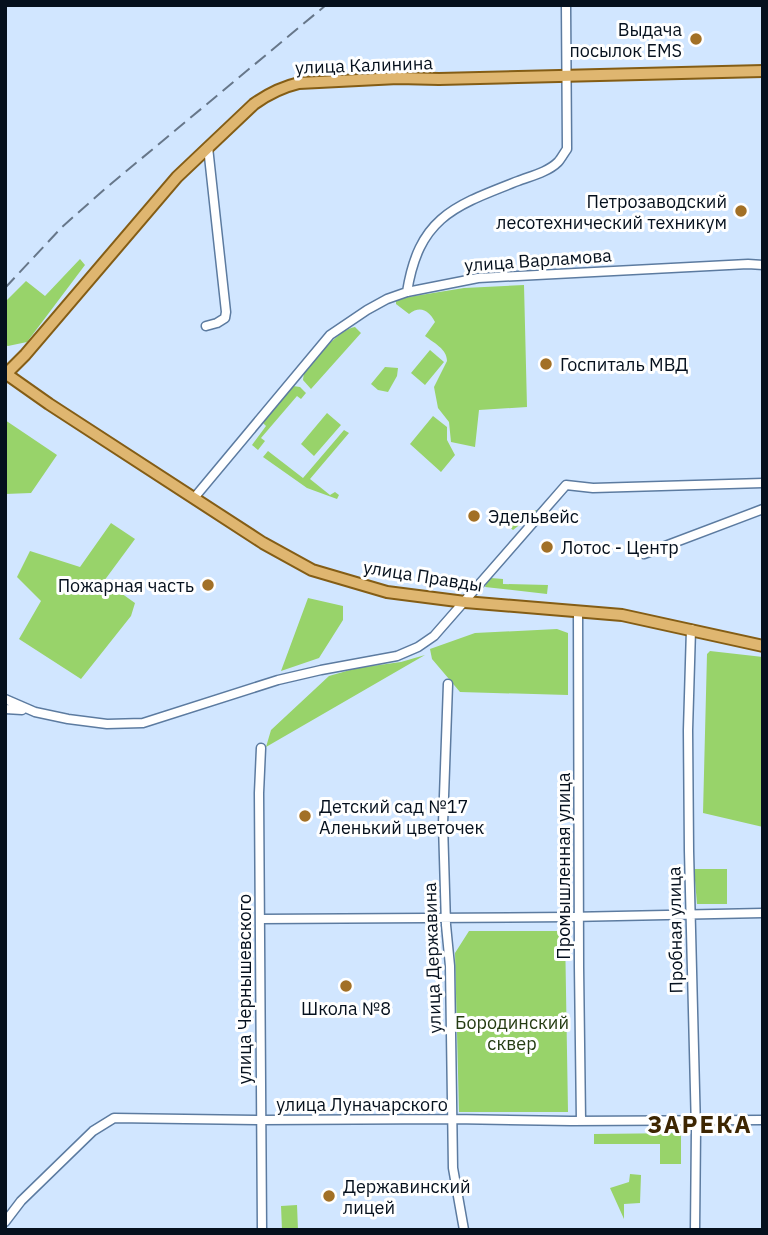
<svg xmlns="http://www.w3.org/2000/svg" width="768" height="1235" font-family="'IBM Plex Sans',sans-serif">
  <rect width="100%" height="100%" fill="#d1e6ff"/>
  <path fill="#98d36a" d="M80 259 85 265 27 342 8 346 5 345V302L26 281 45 296Z
    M524 285 527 407 479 410 475 447 451 442 449 422 438 408 434 387 447 361C447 349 434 343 425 336L435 322C429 310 420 305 409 314L396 304V299L464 288Z
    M355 327 361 333 311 389 303 380 304 372C316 359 337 330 355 327Z
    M430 350 444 362 425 385 411 373Z
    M385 367 398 368 397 376 388 392 378 390 371 384Z
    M293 386 300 387 306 393 301 399 297 396 261 438 265 441 258 450 252 445 266 426 262 422Z
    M327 413 341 425 314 456 301 444Z
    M433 416 447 427V440L455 455 441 472 410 444Z
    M5 420 57 455 31 493 5 494Z
    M344 430 349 433 310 479 330 495 335 492 339 495 337 499 307 488 263 457 268 451 303 478Z
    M540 509 513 530 498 517 496 510 530 512Z
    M111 523 135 539 104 581 135 603 131 616 81 679 19 639 41 601 17 577 30 551 80 567Z
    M491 578 503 579V584L548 585 547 594 485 587 487 582Z
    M308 598 343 606V620L319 658 281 671Z
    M557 629 568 633V695L460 692 432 659 430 649 475 633Z
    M710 651 763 657V827L703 813 707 654Z
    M425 655 266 747 271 730 329 676 357 668 401 662Z
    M694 869H727V904H697Z
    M469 931H565L568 1112H459L455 953Z
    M681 1133V1164H660V1144H594V1134Z
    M630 1174 641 1175 640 1203 624 1204V1219L610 1188 629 1182Z
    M297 1205 298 1230H282L281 1206Z"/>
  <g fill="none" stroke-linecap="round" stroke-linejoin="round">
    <defs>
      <path id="minor" d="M407 292C419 217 454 206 518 181 531 176 548 172 558 162 561 159 564 153 567 149L566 5
        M206 326 217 323 225 318 226 312 208 147
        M194 498 330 335 367 310 387 299 407 292 478 278 748 264 763 265
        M644 554 763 509
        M578 611 579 967 581 1121
        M691 629 688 730 689 851 696 1130 695 1230
        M448 684 443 824 446 925 450 966 453 1168 464 1230
        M5 699 35 712 68 719 107 724 143 723 278 680 321 670 397 656 418 647 434 636 566 485 593 488 763 483
        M5 709 22 710
        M261 748 259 793 262 1230
        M260 919 569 917 763 913
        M5 1222 21 1201 93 1131 114 1118 261 1120 452 1119 571 1121 763 1120"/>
      <path id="major" d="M5 373 49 404 263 543 312 570 387 592 465 602 622 615 763 646
        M5 375 25 355 177 177 254 104C268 94 282 87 299 83L398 78 439 79 763 71"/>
    </defs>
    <use href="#minor" stroke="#5c7ba0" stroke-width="11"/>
    <use href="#major" stroke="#845d15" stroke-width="14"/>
    <use href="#minor" stroke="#fff" stroke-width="8"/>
    <use href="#major" stroke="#dfb670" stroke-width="10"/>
    <path stroke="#67778a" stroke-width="2" stroke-dasharray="14 7" stroke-linecap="butt" d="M5 288 62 227 106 188 326 5"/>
  </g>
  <g fill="#a27026" stroke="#fff" stroke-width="2.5">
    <circle cx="696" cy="39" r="7"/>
    <circle cx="741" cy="211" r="7"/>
    <circle cx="546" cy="364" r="7"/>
    <circle cx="474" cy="516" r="7"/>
    <circle cx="547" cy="547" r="7"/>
    <circle cx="208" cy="585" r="7"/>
    <circle cx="305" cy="816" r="7"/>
    <circle cx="346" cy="986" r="7"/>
    <circle cx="329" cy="1196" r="7"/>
  </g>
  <g text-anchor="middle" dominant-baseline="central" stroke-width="6" stroke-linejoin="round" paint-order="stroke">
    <g font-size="18" fill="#05101d" stroke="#fff" text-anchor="start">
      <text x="682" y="29" text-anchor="end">Выдача<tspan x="682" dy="21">посылок EMS</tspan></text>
      <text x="727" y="201" text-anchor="end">Петрозаводский<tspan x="727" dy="21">лесотехнический техникум</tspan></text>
      <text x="560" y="364">Госпиталь МВД</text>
      <text x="488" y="516">Эдельвейс</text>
      <text x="561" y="547">Лотос - Центр</text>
      <text x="194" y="585" text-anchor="end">Пожарная часть</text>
      <text x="319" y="806">Детский сад №17<tspan x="319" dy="21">Аленький цветочек</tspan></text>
      <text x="346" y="1008" text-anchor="middle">Школа №8</text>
      <text x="343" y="1186">Державинский<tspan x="343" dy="21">лицей</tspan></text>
    </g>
    <g font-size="18" fill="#05101d" stroke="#fff">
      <text transform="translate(364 65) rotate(-2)">улица Калинина</text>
      <text transform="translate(538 260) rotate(-4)">улица Варламова</text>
      <text transform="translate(423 576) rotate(9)">улица Правды</text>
      <text transform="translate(563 866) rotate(-90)">Промышленная улица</text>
      <text transform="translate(675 930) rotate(-91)">Пробная улица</text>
      <text transform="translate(432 958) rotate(-92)">улица Державина</text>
      <text transform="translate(244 989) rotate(-90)">улица Чернышевского</text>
      <text x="362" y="1104">улица Луначарского</text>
    </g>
    <g font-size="18" fill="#253c12" stroke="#fff">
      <text x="512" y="1022">Бородинский<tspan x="512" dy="21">сквер</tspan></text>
    </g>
    <g font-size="24" font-weight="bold" letter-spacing="2" fill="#3d2602" stroke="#fff">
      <text x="700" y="1124">ЗАРЕКА</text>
    </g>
  </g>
  <rect width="768" height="1235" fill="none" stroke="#05101d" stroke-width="14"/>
</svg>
